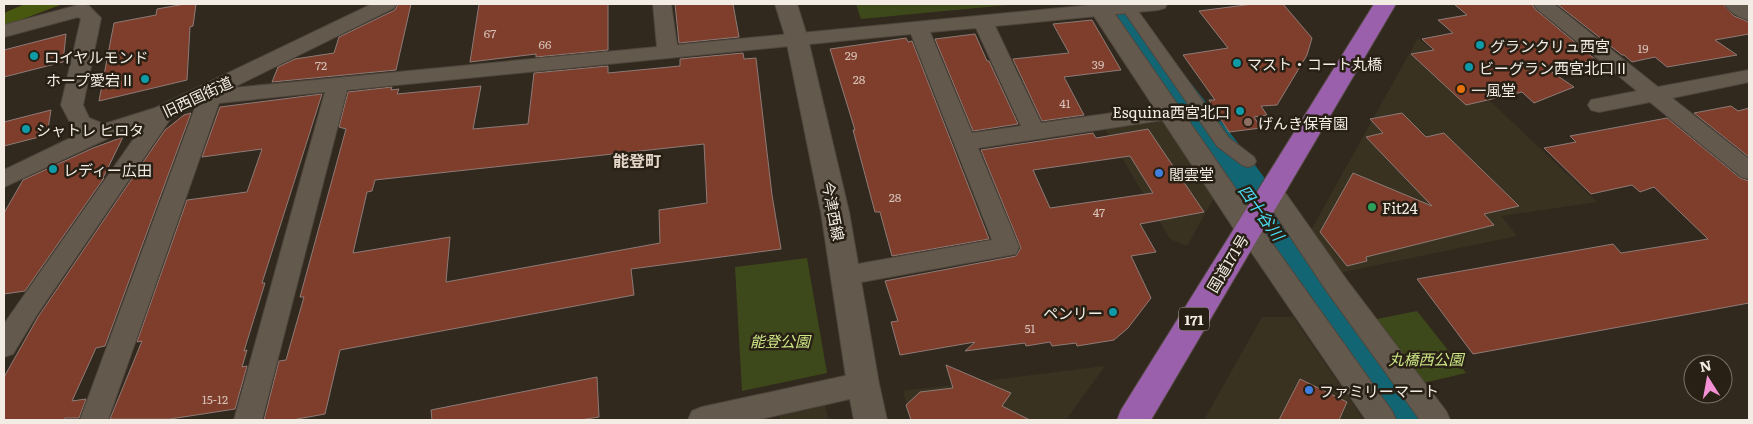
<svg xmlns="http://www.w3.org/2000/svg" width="1753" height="424" font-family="Literata,'Noto Sans JP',serif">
  <rect width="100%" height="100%" fill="#32291e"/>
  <path fill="#393221" d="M1418 38 1492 103 1597 202 1501 216 1517 236 1339 273 1310 232Z
    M1167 121 1215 196 1187 246 1170 239 1105 129Z
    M1262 317H1293L1364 420H1204Z
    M1105 366 1066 420H911L903 391Z
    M825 404 828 420H780L779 414Z"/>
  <path fill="#3e491b" d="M856 4H1019L861 19Z
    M807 258 827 373 742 391 735 267Z
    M1417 311 1466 373 1419 384 1372 320Z"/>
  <path fill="#49580f" d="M25 4H63L4 26V13Z"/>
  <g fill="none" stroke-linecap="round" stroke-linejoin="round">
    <path fill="#126673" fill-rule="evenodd" d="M1094 4H1132L1168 54 1249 157 1431 402 1439 420H1379L1217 179 1140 72Z"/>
  </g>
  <path fill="#7f3d2c" stroke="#8d7b76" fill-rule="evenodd" d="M185 4H196L193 26 190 27 187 80 99 101 114 23 156 15 157 9Z
    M398 4H411L396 70 272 82 278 67 295 59 334 53 339 37 395 10Z
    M479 4H608V50L536 57V54L470 62Z
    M675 4H733L739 37 679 43Z
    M1253 4H1283L1312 38 1307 55 1277 105 1261 106 1267 115 1254 117 1261 128 1229 132 1209 100H1215L1183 55 1228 48 1199 11Z
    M1454 4H1532L1535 9 1596 60 1546 68 1574 87 1534 103 1522 92 1466 105 1411 54 1434 50 1422 39 1453 33 1438 20 1467 15Z
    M1557 4H1723L1734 16 1749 22V34L1715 40 1737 55 1667 67 1655 57 1632 62 1624 55H1622Z
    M1092 20 1121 70 1064 77 1084 115 1042 121 1013 59 1069 53 1053 24Z
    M66 34 63 62 4 77V50Z
    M975 34 987 61H989L1018 124 973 131 935 39Z
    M906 38 908 42 912 41 989 239 892 256 880 212H875L853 130H855L830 49Z
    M743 53 744 59 756 58 772 195 781 249 631 269 634 295 340 350 325 414 292 420H264L279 361 286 360 304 297H300L346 129 339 127 348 92 392 87 391 90 399 89 397 94 481 86 473 129 528 124 534 73 608 66V73L680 66V59ZM704 144 707 203 659 210 660 243 446 282 450 237 353 253 367 192 372 191 375 180Z
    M322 94 262 283H265L244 351 247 350 242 367 247 366 235 409 170 419H110L142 341 137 342 187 200 247 192 262 149 202 157 220 107Z
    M1731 106 1738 111 1749 108V157L1694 113Z
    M51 110 47 135 4 146V122Z
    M191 113 105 346 96 348 72 401 86 399 79 418H65L64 420H4V377L38 317 165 130 184 115Z
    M1402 113 1426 137 1444 133 1519 206 1484 214 1494 225 1366 257 1367 261 1347 266 1320 232 1353 173 1432 206 1366 137 1383 133 1370 119Z
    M1667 118 1740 178 1749 181V303L1473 354 1417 279 1613 244 1621 253 1708 239 1654 187 1640 192 1632 185 1591 194 1544 148 1576 142 1570 136Z
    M1148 129 1204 212 1140 224 1156 252 1131 256 1151 298 1128 328 1114 340 1077 346 1076 343 1052 346 1050 342 1026 346 1025 343 965 351 975 342 900 355 891 322 898 321 885 281 1016 256 1021 248 981 150 1093 133 1096 138ZM1130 156 1153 193 1050 208 1033 170Z
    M123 137 102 180 104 178 25 291 4 294V213L23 180 93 148Z
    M946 365 1011 393 1002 406 1030 420H911L906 405 920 392 953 388Z
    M597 377 599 417 580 420H432L431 410Z
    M1300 379 1347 402 1339 420H1279Z"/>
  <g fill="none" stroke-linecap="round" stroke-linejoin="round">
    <defs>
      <path id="pedestrian" d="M1123 4H1133L1229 138 1254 157 1256 161 1254 165 1248 167 1242 165 1217 146 1121 7Z"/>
      <path id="minor" d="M82 4 89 6 101 18 83 105 89 118 104 124 155 108 372 4H396L394 8 232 88 657 47 653 4H671L677 45 1102 4H1167L1165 8 1158 10 995 26 1041 123 1170 105 1178 107 1181 112 1178 117 1170 119 978 148 1019 247 1016 254 845 285 836 282 832 275 836 268 992 240 911 34 347 90 262 420H234L325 92 219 103 108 420H80L196 105 171 118 36 316 13 354 4 357V324L142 127 111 137 4 187V170L83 132 73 128 61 105 81 19 78 17 4 37V25ZM976 28 1021 126 972 133 930 32Z
        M1534 4H1554L1658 87 1749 70V82L1672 98 1749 159V179L1741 177 1650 102 1599 112 1591 110 1588 105 1591 100 1637 91 1536 8Z
        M1725 4H1746L1749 6V20C1740 18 1729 12 1725 4Z
        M1271 182 1279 184 1346 279 1446 411 1450 420H1420L1328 293 1263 196 1259 190 1263 184Z
        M1248 219 1257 222 1392 411 1396 420H1366L1239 234 1236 228 1239 222Z
        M863 372 873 376 877 384 873 392 863 396 756 420H688L692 411 702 407Z"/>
      <path id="tertiary" d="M775 4H797L808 39 849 212 879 384 887 420H854L847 384 821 212 786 39Z
        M1086 4H1108L1258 221 1262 228 1258 235 1248 238 1238 235Z"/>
      <path id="trunk" d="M1374 4H1396L1151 420H1117L1121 410Z"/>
    </defs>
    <use href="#pedestrian" stroke="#4e463d" stroke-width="2"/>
    <use href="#minor" stroke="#4e463d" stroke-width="2"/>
    <use href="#tertiary" stroke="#4e463d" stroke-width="2"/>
    <use href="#trunk" stroke="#4e463d" stroke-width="2"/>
    <use href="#pedestrian" fill="#64594d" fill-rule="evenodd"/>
    <use href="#minor" fill="#64594d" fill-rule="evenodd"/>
    <use href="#tertiary" fill="#64594d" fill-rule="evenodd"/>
    <use href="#trunk" fill="#9b60ac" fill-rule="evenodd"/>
  </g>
  <g fill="#0f9aa8" stroke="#282015" stroke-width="2">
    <circle cx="1480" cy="45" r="5"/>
    <circle cx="34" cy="56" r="5"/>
    <circle cx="1237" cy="63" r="5"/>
    <circle cx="1469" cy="67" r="5"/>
    <circle cx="145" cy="79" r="5"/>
    <circle cx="1240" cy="111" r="5"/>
    <circle cx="26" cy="129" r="5"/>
    <circle cx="53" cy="169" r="5"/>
    <circle cx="1113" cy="312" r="5"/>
  </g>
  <circle fill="#e8710a" stroke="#282015" stroke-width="2" cx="1461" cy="89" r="5"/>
  <circle fill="#8d6e63" stroke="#282015" stroke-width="2" cx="1248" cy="122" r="5"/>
  <g fill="#3f7fe0" stroke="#282015" stroke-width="2">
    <circle cx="1159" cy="173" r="5"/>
    <circle cx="1309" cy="390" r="5"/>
  </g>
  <circle fill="#2e9e5b" stroke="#282015" stroke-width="2" cx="1372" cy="207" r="5"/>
  <g text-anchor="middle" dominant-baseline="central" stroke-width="5" stroke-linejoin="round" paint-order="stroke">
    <g font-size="12" fill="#d5c0b6">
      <text x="490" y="33">67</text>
      <text x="545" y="44">66</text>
      <text x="1643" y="48">19</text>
      <text x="851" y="55">29</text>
      <text x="1098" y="64">39</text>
      <text x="321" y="65">72</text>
      <text x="859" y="79">28</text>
      <text x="1065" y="103">41</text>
      <text x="895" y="197">28</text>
      <text x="1099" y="212">47</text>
      <text x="1030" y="328">51</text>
      <text x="215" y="399">15-12</text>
    </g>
    <rect fill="#282015" stroke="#b5afa6" stroke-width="1" x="1179" y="307.5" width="30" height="23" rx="4"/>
    <g font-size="14" font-weight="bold" fill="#f2ece4">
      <text x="1194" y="319">171</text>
    </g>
    <g font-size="15" fill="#f2ece4" stroke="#282015" text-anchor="start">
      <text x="1490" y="45">グランクリュ西宮</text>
      <text x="44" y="56">ロイヤルモンド</text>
      <text x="1247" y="63">マスト・コート丸橋</text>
      <text x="1479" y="67">ビーグラン西宮北口Ⅱ</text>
      <text x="135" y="79" text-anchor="end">ホープ愛宕Ⅱ</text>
      <text x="1471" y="89">一風堂</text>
      <text x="1230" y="111" text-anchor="end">Esquina西宮北口</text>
      <text x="1258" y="122">げんき保育園</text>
      <text x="36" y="129">シャトレ ヒロタ</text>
      <text x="63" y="169">レディー広田</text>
      <text x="1169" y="173">閣雲堂</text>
      <text x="1382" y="207">Fit24</text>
      <text x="1103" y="312" text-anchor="end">ペンリー</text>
      <text x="1319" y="390">ファミリーマート</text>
    </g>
    <g font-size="15" fill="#f2ece4" stroke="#282015">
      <text transform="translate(197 96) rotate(-25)">旧西国街道</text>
      <text transform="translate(834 211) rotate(79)">今津西線</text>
      <text transform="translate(1227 263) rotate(-59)">国道171号</text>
    </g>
    <g font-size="15" font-style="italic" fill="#cde685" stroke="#282015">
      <text x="780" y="340">能登公園</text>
      <text x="1426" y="358">丸橋西公園</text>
    </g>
    <g font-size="16" font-weight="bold" fill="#e4d7c9" stroke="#282015">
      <text x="637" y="160">能登町</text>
    </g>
    <g font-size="16" font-style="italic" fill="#4addf5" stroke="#282015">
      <text transform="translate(1262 212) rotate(54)">四十谷川</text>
    </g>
  </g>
  <rect width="1753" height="424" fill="none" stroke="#f2ece4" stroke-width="10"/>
  <g transform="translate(1708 379) rotate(349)"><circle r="24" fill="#282015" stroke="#797268"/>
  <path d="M0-4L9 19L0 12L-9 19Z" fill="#f491d4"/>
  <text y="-8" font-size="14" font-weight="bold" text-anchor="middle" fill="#f2ece4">N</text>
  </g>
</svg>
